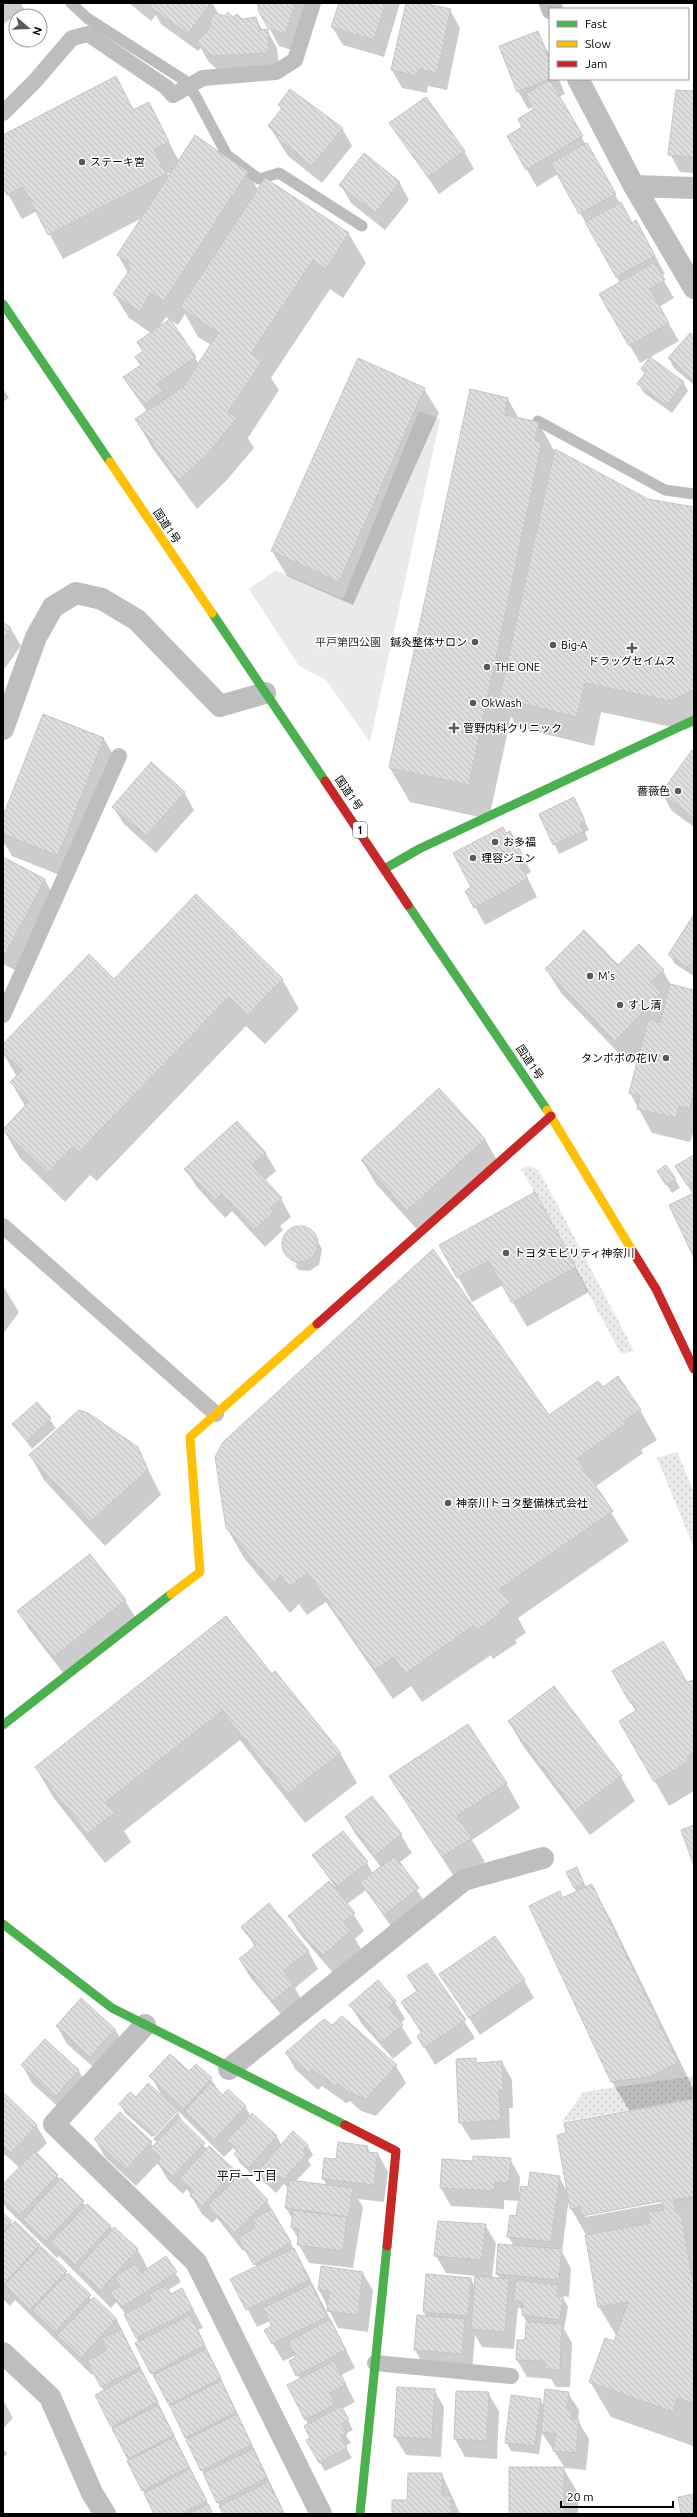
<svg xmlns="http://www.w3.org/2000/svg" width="697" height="2517" font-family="Ubuntu,'Noto Sans JP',sans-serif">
  <defs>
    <pattern id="grass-dots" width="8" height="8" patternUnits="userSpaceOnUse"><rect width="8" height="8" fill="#eaeaea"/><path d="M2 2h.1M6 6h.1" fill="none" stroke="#c7c7c7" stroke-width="1.8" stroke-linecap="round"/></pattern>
    <pattern id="building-back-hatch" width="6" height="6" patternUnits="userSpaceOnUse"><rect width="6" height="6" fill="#ddd"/><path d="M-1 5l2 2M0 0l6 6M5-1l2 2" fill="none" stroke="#bcbcbc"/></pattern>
  </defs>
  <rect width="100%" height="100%" fill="#fff"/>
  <path fill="url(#grass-dots)" d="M530 1166 538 1170 542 1176 634 1351 621 1354 521 1168Z
    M677 1452 694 1492V1548L657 1458Z
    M694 2076V2098L562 2122 583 2092Z"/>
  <path fill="#eaeaea" d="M419 411 440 419 370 742 326 680 299 666 249 589 276 570 343 599Z"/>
  <path fill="#0003" fill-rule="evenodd" d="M3 3H20L25 10 3 24Z
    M129 3H212L220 16 242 20 255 18 263 31 267 30 277 48 279 71 222 74 208 61 201 48 198 51 161 24 156 15 151 21Z
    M256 3H309L295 51 279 46Z
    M340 3H400L384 57 343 45 332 27Z
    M407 3H418L450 10 460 28 447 90 428 86 427 93 402 88 392 70Z
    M537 32 550 56V79H559L565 94 558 97 632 224 646 239 665 274 661 276 674 298 659 307 679 341 640 363 600 294 620 283 558 174 537 187 508 137 524 127 535 110 533 107 528 109 518 91Z
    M115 77 134 110 148 103 179 161 248 172 258 190 265 179 349 234 366 263 343 298 330 289 271 378 279 390 248 438 254 448 226 481 197 509 153 449 136 420 147 412 125 377 142 366 151 333 129 318 114 294 128 273 118 255 142 218 63 259 37 211 22 219 3 185V136ZM172 171 169 177 167 174ZM185 314 198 337 211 345 199 364 170 321 159 328 166 317 178 325Z
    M694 92V173L680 172 670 154Z
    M279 105 342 128 352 146 322 183 288 156 269 126 282 110Z
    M391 124 464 151 474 169 439 194Z
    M399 182 409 200 385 230 351 203 341 185Z
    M694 338V385L674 368 669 358Z
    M642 369 683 382 688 391 672 413 644 393 639 384 645 375Z
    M3 388 9 398 3 402Z
    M424 389 439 413 353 605 287 576 272 551Z
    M508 399 519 419 538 422 555 452 648 500 694 508V726L686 730 601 712 594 746 517 727 511 716 489 819 410 802 390 768Z
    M3 623 11 629 21 646 3 671Z
    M104 739 118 763 72 880 12 856 3 841V819Z
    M694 753V827L672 811 662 793Z
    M184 792 194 810 156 853 124 824 113 807Z
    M574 798 589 830 585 832 588 840 559 854 540 814Z
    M510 832 531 872 526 875 537 897 485 925 475 907 472 888 506 834Z
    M3 858 45 880 55 898 17 971 3 964Z
    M694 916V976L675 964 670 955Z
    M618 966 663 971 671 985 694 991V1130L690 1142 652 1133 630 1093 640 1054 630 1065 561 993 546 969Z
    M282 979 299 1009 265 1044 246 1026 97 1181 90 1175 65 1202 20 1158 3 1129 25 1106 11 1082 17 1077 3 1053V1045L114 980Z
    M237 1122 266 1154 276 1171 264 1181 281 1199 291 1217 280 1226 283 1230 265 1247 232 1211 225 1218 196 1186 186 1169Z
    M485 1139 499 1164 422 1235 376 1184 362 1160Z
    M694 1156V1256L693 1195 676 1166Z
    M658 1171 675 1179 680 1188 672 1193Z
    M549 1218 589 1292 527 1327 503 1285 472 1302 440 1245Z
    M295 1227 311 1230 322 1249 319 1265 309 1271 299 1270 288 1259 296 1266 297 1264 285 1254 282 1243 286 1233Z
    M3 1286 19 1312 3 1334Z
    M603 1388 640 1410 657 1440 641 1450 643 1453 595 1487 629 1541 518 1618 526 1633 515 1640 517 1643 493 1659 491 1655 422 1702 411 1686 393 1699 326 1602 307 1615 299 1604 290 1613 244 1558 227 1528 548 1416Z
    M37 1403 56 1428 32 1449 13 1424Z
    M137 1448 161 1495 105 1546 44 1480 30 1455Z
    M90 1555 125 1601 136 1618 64 1674 29 1629 18 1611Z
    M613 1672 687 1684 694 1682V1791L669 1806 620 1721 636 1712Z
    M272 1675 340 1753 357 1783 305 1823 240 1740 124 1831 131 1842 105 1863 53 1797 36 1768Z
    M554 1688 621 1777 635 1801 590 1835 523 1746 509 1722Z
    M390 1777 506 1783 520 1808 472 1840 485 1862 457 1881Z
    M372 1797 401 1835 412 1853 399 1863 428 1907 395 1932 366 1890 347 1904 364 1931 355 1939 361 1949 333 1973 299 1933 289 1916 335 1887 313 1855 367 1863 373 1874 381 1867 356 1835 346 1818Z
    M576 1869 586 1887 591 1885 611 1920 694 2090V2099L690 2101 694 2100 693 2446 611 2417 590 2382 617 2337 599 2307 587 2236 571 2209 569 2197 562 2252 571 2268 569 2297 562 2296 568 2307 564 2329 572 2343 570 2387H556L551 2379 527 2377 517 2360 526 2341 527 2323 523 2315V2310L518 2307 514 2349 482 2347 475 2335 472 2372 425 2368 415 2350 426 2317 424 2312 426 2275 471 2279 475 2287 476 2276 446 2273 436 2256 485 2225 496 2243 492 2277H487V2278L500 2280 497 2274 499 2245 514 2246 508 2236 517 2217 520 2201 504 2200V2209L451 2206 441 2188 474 2162 510 2159 520 2177 519 2196 529 2188 559 2177 568 2193 630 2112 612 2082 559 1892 563 1899 577 1892 574 1888ZM667 2200V2202L585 2217V2215Z
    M243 1927 308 1951 318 1969 295 1988 303 2002 284 2018 250 1977 240 1960 255 1947Z
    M427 1964 475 2038 435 2065 418 2036 422 2034 402 2002 417 1992 408 1977Z
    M441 1974 524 1980 534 1998 480 2035Z
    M395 2002 405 2019 400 2024 412 2043 393 2059 361 2023 351 2005Z
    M57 2026 115 2029 125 2047 101 2074 67 2044Z
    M45 2040 79 2071 89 2089 66 2114 32 2083 22 2065Z
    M286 2053 396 2066 406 2083 376 2116 361 2111 350 2101 346 2103 322 2086 318 2090 296 2070Z
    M475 2059 478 2064 502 2062 512 2080 513 2108H509L510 2138 471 2140 460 2122Z
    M189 2072 211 2079 223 2097 245 2106 250 2115 252 2114 277 2137 282 2146 294 2133 308 2146 313 2155 308 2160 311 2165 295 2182 327 2186 323 2178 337 2161 367 2147 371 2154H378L388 2172 384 2202 358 2199 363 2207 353 2268 309 2263 299 2245V2240L292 2228 293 2220 286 2208 289 2189 284 2184 276 2193 263 2181 258 2172 254 2176 240 2163 235 2154 237 2152 233 2148 224 2157 177 2110 182 2121 207 2149 267 2201 304 2267 355 2368 341 2375 355 2402 342 2409 353 2430 345 2434 351 2443 345 2446 352 2458 325 2471 320 2463 306 2419 300 2379 290 2362 298 2358 296 2355 283 2361 273 2344V2326L270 2321 257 2327 232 2279 257 2267 246 2249 243 2251 217 2218 212 2223 202 2214 187 2189 183 2194 168 2180 158 2163 136 2186 105 2157 95 2139 151 2143 153 2147 157 2142 153 2139 177 2113 176 2111 152 2137 125 2113 120 2104 136 2098 162 2096 151 2076Z
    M3 2094 36 2125 47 2143 36 2154 86 2206 138 2250 148 2269 166 2257 181 2282 168 2290 171 2295 182 2289 192 2307 203 2328 198 2330 285 2514H224L174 2413 152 2373 126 2315 117 2301 111 2308 59 2256 57 2258 7 2209 3 2202V2186L20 2168 3 2153Z
    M3 2214 12 2224 15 2222 92 2300 94 2298 117 2320 213 2514H155L96 2396 104 2391 94 2373 92 2375 15 2300 10 2306 3 2299Z
    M362 2272 373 2290 368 2332 338 2328 319 2290Z
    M434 2390 444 2407 441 2457 406 2455 395 2437Z
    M457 2392 488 2393 499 2411 497 2459 465 2457 455 2439Z
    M568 2393 579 2410 578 2421 589 2439 586 2470 565 2468 542 2433 539 2454 511 2451 506 2442 540 2399 544 2407Z
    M3 2400 13 2418 3 2429Z
    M3 2448 7 2454 3 2458Z
    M563 2468 578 2493V2514H510Z
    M442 2474 460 2514H393L408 2502Z"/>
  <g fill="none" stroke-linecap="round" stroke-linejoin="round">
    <path stroke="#bcbcbc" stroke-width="11" d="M71 3 87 18 184 80 195 95 227 155 259 179 279 173 362 226
      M538 421 665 490 694 494"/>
  </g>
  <path fill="url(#building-back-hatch)" stroke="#c5c5c5" d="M151 3H211L188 34 150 7Z
    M256 3H296L285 34 268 28 258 10 260 4Z
    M339 3H386L374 40 331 27Z
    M406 3H422L451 9 437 73 418 69 417 76 391 70Z
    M228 12 233 17 237 14 242 19 256 17 260 30 268 29 269 53 211 56 196 43 211 26 210 19 215 13 225 16Z
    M538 31 550 61V79L517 92 499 46Z
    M116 76 133 110 149 102 169 142 154 149 166 174 48 235 23 187 7 195 3 187V135Z
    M550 80 583 136 526 170 507 136 522 127 518 119 534 109 525 94Z
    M290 89 343 128 312 166 277 138 279 135 268 126 282 108 278 105Z
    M676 90 694 91V157L668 155Z
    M426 97 465 151 428 177 389 123Z
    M195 135 248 172 164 301 151 293 140 312 113 294 130 269 127 267 130 263 117 255Z
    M587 143 616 194 579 214 551 163Z
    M364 153 400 182 375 213 339 185Z
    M265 178 349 233 326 269 313 260 251 354 263 360 228 412 237 418 210 451 179 481 135 419 183 387 218 333 180 307Z
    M621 202 632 223 636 220 655 256 616 277 585 222Z
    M654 262 665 280 650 289 669 323 629 346 599 294Z
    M170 319 196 357 157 384 163 391 143 405 123 377 141 365 135 357 143 351 137 342Z
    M690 333 694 336V381L668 358Z
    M650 357 684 382 667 405 637 384 646 372 641 369Z
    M358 358 425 388 339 582 271 551Z
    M470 389 508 398 505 415 539 422 535 440 542 442 469 785 389 768Z
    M555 449 648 499 694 507V690L669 701 585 683 577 717 499 698Z
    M3 622 11 628 3 640Z
    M43 714 104 738 58 856 3 834V816Z
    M692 750 694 752V818L661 793Z
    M151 762 185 792 146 836 112 807Z
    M574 797 585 821 580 823 584 831 553 845 539 814Z
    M503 827 506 833 510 831 522 854 516 857 528 879 474 908 465 891 471 887 453 853Z
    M3 857 45 879 6 954 3 952Z
    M196 894 283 979 248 1015 229 997 79 1152 73 1146 48 1173 3 1130 29 1101 10 1082 22 1070 3 1052V1044L89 954 114 979Z
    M694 914V960L689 968 668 955Z
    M584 930 618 965 639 944 664 970 651 983 661 993 615 1041 545 969Z
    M670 984 694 990V1093L690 1109 679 1106 676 1118 637 1109 640 1096 629 1093 648 1019 660 1023Z
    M439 1088 485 1139 407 1211 361 1160Z
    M237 1121 266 1153 252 1165 282 1198 270 1208 274 1212 254 1230 222 1194 214 1201 184 1169Z
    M694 1155V1181L687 1185 675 1166Z
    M666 1165 676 1179 666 1185 657 1171Z
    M535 1192 576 1267 512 1303 489 1261 457 1278 439 1245Z
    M694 1193V1258L669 1205Z
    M282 1244a18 18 0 1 1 36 0a18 18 0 1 1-36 0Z
    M433 1249 549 1415 598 1381 603 1387 618 1376 641 1410 625 1420 627 1423 577 1459 613 1511 500 1589 510 1603 499 1611 501 1613 476 1631 473 1626 405 1674 394 1657 375 1670 308 1573 289 1587 281 1575 273 1584 226 1528 215 1457 223 1442Z
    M37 1402 51 1418 27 1441 12 1424Z
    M79 1410 88 1413 138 1447 148 1470 90 1522 29 1455Z
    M90 1554 126 1600 54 1657 17 1611Z
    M226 1616 272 1674 275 1671 341 1753 288 1794 222 1711 106 1802 115 1813 87 1834 35 1767Z
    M663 1641 687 1682 694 1680V1753L687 1757 689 1761 654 1782 619 1721 637 1710 632 1702 630 1703 612 1671Z
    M554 1686 622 1776 575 1811 508 1721Z
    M468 1724 507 1783 457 1816 472 1838 442 1857 389 1776Z
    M372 1796 402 1834 375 1856 345 1817Z
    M694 1825V1866L681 1830Z
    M343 1831 368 1862 337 1887 312 1855Z
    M395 1856 419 1888 384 1915 360 1882Z
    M577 1867 584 1884 574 1888 566 1872Z
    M329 1881 355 1913 343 1922 351 1931 322 1956 288 1916Z
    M592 1884 678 2062 650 2077 611 2082 529 1906 560 1891 562 1898Z
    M269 1903 309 1951 283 1971 294 1984 273 2001 239 1959 256 1945 241 1927Z
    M495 1936 525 1980 469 2018 439 1974Z
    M427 1963 466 2020 424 2048 417 2036 422 2032 401 2002 417 1991 407 1976Z
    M378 1980 396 2001 388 2008 403 2025 382 2042 349 2005Z
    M81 1998 115 2029 90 2057 56 2026Z
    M342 2016 397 2065 366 2099 350 2093 339 2084 335 2086 312 2069 308 2073 285 2053 324 2019 332 2025Z
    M45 2039 79 2070 55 2097 21 2065Z
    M170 2054 189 2071 196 2064 212 2078 184 2109 149 2076Z
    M476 2058V2063L502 2061 503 2090H499L501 2120 459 2123 456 2059Z
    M148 2083 178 2110 154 2136 119 2104 130 2092 136 2097Z
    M210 2083 223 2095 228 2089 246 2106 214 2140 184 2112Z
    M3 2092 37 2125 11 2153 3 2146Z
    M694 2099V2197L674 2200 676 2213 681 2212 694 2288V2404L677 2398 673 2412 589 2382 605 2338 614 2341 628 2302 598 2307 585 2235 650 2223 648 2212 664 2210 662 2201 582 2216 580 2207 570 2209 557 2135 566 2133 564 2123Z
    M120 2112 152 2142 126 2169 94 2139Z
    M252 2113 277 2136 249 2168 234 2154 238 2150 227 2140Z
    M179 2118 205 2143 172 2177 157 2163 161 2158 151 2148Z
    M293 2131 308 2145 302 2151 306 2155 283 2180 278 2176 271 2185 257 2172Z
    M338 2142 368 2146 367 2152 378 2153 374 2185 322 2179 324 2158 336 2159Z
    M209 2146 235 2170 202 2206 190 2196 194 2191 180 2178Z
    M35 2151 58 2175 20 2215 3 2199V2184Z
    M473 2156 511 2158 509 2183 495 2182 494 2191 440 2188 442 2159 473 2161Z
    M530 2172 560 2176 551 2242 507 2237 510 2215 516 2216 521 2186 528 2187Z
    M242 2173 268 2200 233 2234 208 2205Z
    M61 2178 84 2201 46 2241 23 2219Z
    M289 2180 353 2188 349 2217 285 2208Z
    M87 2204 111 2226 75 2265 50 2243Z
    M271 2209 291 2242 254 2265 238 2238 255 2227 252 2220Z
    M293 2210 347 2217 343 2251 297 2245 299 2229 291 2228Z
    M3 2213 12 2221 3 2231Z
    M15 2221 40 2245 3 2285V2233Z
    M438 2221 486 2224 482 2260 434 2256Z
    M114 2227 138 2249 100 2291 77 2269Z
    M498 2244 562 2249 559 2280 496 2274Z
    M41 2246 67 2271 30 2310 4 2285Z
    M294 2248 309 2280 246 2310 230 2279Z
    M166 2256 177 2272 121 2308 110 2292 120 2286 114 2277 135 2264 141 2273Z
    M321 2266 363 2272 358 2315 327 2311 329 2291 318 2290Z
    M68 2273 91 2295 55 2332 32 2310Z
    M426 2274 471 2278 468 2316 423 2312Z
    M475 2276 509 2279 505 2332 471 2329Z
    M516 2280 558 2285 557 2296 563 2297 560 2320 522 2315 523 2302 513 2301Z
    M311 2284 327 2317 272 2344 264 2330 272 2326 263 2308Z
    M166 2286 171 2294 182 2288 193 2310 136 2338 124 2314 152 2300 149 2294Z
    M94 2297 117 2319 81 2358 57 2335Z
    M190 2315 205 2345 151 2374 135 2343Z
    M417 2315 465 2319 462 2354 414 2350Z
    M330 2319 346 2350 296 2376 289 2361 296 2357 288 2342Z
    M526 2322 562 2324 560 2370 545 2369V2361L516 2360 517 2340H525Z
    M121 2330 140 2367 101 2387 87 2361 107 2350 101 2339Z
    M206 2349 221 2378 169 2405 153 2375Z
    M334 2361 346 2384 330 2393 335 2404 305 2420 287 2385Z
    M141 2370 158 2402 111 2427 95 2395Z
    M221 2381 236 2412 185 2438 170 2406Z
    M397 2387 435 2389 432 2439 394 2437Z
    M545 2389 569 2392 567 2410H573L571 2419 579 2420 576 2453 553 2451 556 2434 541 2432Z
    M456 2391 489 2392 487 2441 454 2439Z
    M511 2395 541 2399 535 2446 505 2443Z
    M158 2405 174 2435 128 2459 112 2429Z
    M341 2406 349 2420 341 2424 347 2434 341 2436 347 2448 319 2463 306 2440 310 2438 304 2426Z
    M237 2414 252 2445 201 2471 186 2440Z
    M174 2437 189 2467 142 2491 127 2461Z
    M253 2449 267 2478 217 2503 203 2473Z
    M509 2467H564V2514H509Z
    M190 2469 207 2501 181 2514H154L144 2493Z
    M408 2473H442V2496H451V2514H392V2500H407Z
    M268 2482 283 2511 278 2514H223L219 2506Z
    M694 2494V2514H681L678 2497Z
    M208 2504 213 2514H187Z"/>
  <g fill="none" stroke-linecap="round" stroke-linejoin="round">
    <path stroke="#bebebe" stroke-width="16" d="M3 113 35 81 72 38 88 34 166 87 173 95 203 78 276 72 295 60 313 3
      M3 1015 119 756
      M3 1226 216 1414
      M375 2363 511 2376"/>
    <path stroke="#bebebe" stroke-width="22" d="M550 3 552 9
      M578 79 634 186 694 288
      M634 186 694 188
      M3 729 36 637 53 607 76 593 102 599 137 620 220 706 265 693
      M145 2025 54 2124 196 2262 321 2514
      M229 2069 464 1880 543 1858
      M3 2353 50 2397 92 2493 105 2514"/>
    <path stroke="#4caf50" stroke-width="9" d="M3 304 110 462
      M212 613 325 781
      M386 868 419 849 694 720
      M408 905 547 1110
      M3 1725 171 1594
      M3 1924 112 2008 345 2125
      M360 2514 387 2246"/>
    <path stroke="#ffc107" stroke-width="9" d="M110 462 212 613
      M547 1110 633 1252
      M171 1594 200 1572 190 1437 317 1324"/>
    <path stroke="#c62828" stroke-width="9" d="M325 781 408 905
      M633 1252 656 1289 694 1369
      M317 1324 551 1116
      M345 2125 396 2151 387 2246"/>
  </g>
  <g fill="#595959" stroke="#fff" stroke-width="1.5">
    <circle cx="82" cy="162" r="4"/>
    <circle cx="475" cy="642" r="4"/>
    <circle cx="553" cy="645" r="4"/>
    <path d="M630 642h4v4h4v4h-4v4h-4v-4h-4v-4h4z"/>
    <circle cx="487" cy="667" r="4"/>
    <circle cx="473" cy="703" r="4"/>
    <path d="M452 722h4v4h4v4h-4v4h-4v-4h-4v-4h4z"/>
    <circle cx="678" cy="791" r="4"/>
    <circle cx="495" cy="842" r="4"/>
    <circle cx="473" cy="858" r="4"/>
    <circle cx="590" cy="976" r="4"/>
    <circle cx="620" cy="1005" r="4"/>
    <circle cx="666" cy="1058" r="4"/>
    <circle cx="506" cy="1253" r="4"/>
    <circle cx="448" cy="1503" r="4"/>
  </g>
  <g text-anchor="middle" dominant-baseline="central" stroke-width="3" stroke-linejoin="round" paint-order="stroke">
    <rect fill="#fff" stroke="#4c4c4c" stroke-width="1" x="353" y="822" width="14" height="16" rx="3"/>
    <g font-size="10" font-weight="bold" fill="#000">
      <text x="360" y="830">1</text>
    </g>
    <g font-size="11" fill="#000" stroke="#fff" text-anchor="start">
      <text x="90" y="162">ステーキ宮</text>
      <text x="467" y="642" text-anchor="end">鍼灸整体サロン</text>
      <text x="561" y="645">Big-A</text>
      <text x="632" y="661" text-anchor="middle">ドラッグセイムス</text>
      <text x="495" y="667">THE ONE</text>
      <text x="481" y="703">OkWash</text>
      <text x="463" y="728">菅野内科クリニック</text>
      <text x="670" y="791" text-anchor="end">薔薇色</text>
      <text x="503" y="842">お多福</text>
      <text x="481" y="858">理容ジュン</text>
      <text x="598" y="976">M's</text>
      <text x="628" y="1005">すし清</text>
      <text x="658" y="1058" text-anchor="end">タンポポの花Ⅳ</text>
      <text x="514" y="1253">トヨタモビリティ神奈川</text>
      <text x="456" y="1503">神奈川トヨタ整備株式会社</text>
    </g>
    <g font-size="11" fill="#000" stroke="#fff">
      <text transform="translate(167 526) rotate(56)">国道1号</text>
      <text transform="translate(349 793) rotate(55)">国道1号</text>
      <text transform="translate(530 1062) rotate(56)">国道1号</text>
    </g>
    <g font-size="11" fill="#303030" stroke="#fff">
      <text x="348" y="642">平戸第四公園</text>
    </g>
    <g font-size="12" fill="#000" stroke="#fff">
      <text x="247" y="2175">平戸一丁目</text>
    </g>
  </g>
  <rect width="697" height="2517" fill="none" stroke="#000000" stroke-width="8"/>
  <rect x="549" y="8" width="140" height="72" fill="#ffffff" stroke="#999999"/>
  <rect x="557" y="21" width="20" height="6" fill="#4caf50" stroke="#999999"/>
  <text x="585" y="28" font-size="12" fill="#000000">Fast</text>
  <rect x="557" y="41" width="20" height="6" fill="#ffc107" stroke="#999999"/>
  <text x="585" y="48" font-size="12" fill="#000000">Slow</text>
  <rect x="557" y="61" width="20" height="6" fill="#c62828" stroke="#999999"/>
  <text x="585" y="68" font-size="12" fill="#000000">Jam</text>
  <g transform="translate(28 28) rotate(109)"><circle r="19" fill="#ffffff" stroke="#999999"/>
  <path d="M0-3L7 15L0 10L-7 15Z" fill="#595959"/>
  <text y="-6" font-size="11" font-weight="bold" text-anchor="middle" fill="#000000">N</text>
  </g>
  <path d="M561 2501v6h112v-6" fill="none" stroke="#000000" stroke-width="2"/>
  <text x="567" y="2501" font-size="12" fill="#000000" stroke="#ffffff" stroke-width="3" paint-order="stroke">20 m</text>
</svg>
